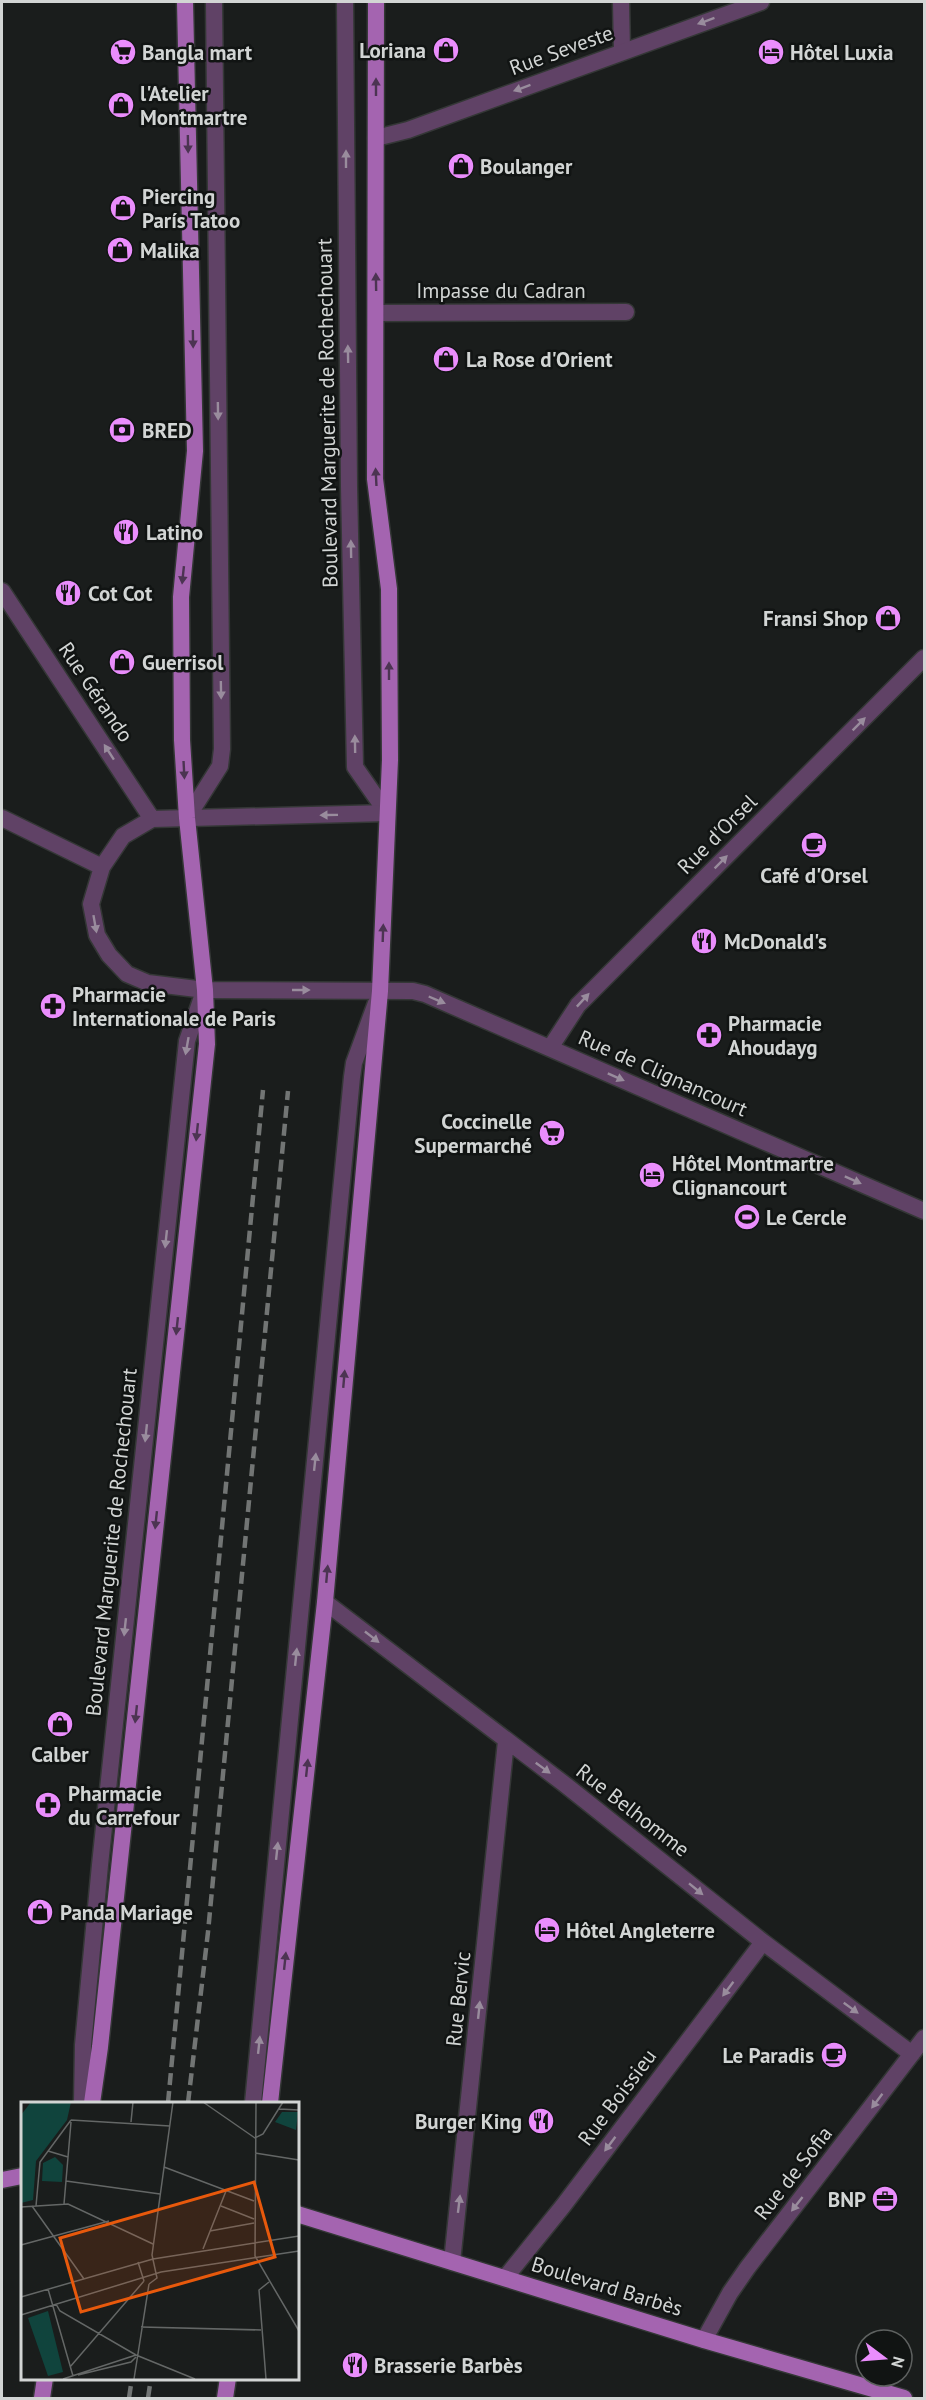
<svg xmlns="http://www.w3.org/2000/svg" width="926" height="2400" font-family="'PT Sans',sans-serif">
  <rect width="100%" height="100%" fill="#1a1d1c"/>
  <g fill="none" stroke-linecap="round" stroke-linejoin="round">
    <defs>
      <path id="service" d="M345 2 349 487 355 767 387 813
        M376 313 626 312
        M187 818 220 766 222 749 214 2
        M82 2103 83 2045 100 1865 187 1041 204 991
        M253 2103 352 1077 354 1063 376 1003"/>
      <path id="pedestrian" d="M621 2 622 51"/>
      <path id="minor" d="M376 138 408 130 761 2
        M2 591 152 819
        M387 813 152 819 123 836 102 867 91 904 97 935 109 955 127 974 148 983 205 990 413 991 425 994 924 1211
        M2 818 102 867
        M550 1048 578 1005 924 658
        M325 1602 563 1783 763 1942 912 2054
        M452 2262 506 1741
        M505 2278 563 2206 763 1942
        M704 2340 730 2293 748 2267 924 2038"/>
      <path id="primary" d="M92 2103 100 2047 207 1044 205 990 187 818 182 740 181 597 195 451 185 2
        M270 2103 325 1602 380 991 390 760 389 589 375 479 376 2
        M2 2180 22 2176
        M297 2214 704 2340 904 2398
        M42 2398 45 2378
        M225 2398 228 2378"/>
    </defs>
    <use href="#service" stroke="#343736" stroke-width="19"/>
    <use href="#pedestrian" stroke="#343736" stroke-width="19"/>
    <use href="#minor" stroke="#343736" stroke-width="19"/>
    <use href="#primary" stroke="#343736" stroke-width="19"/>
    <use href="#service" stroke="#604266" stroke-width="16"/>
    <use href="#pedestrian" stroke="#604266" stroke-width="16"/>
    <use href="#minor" stroke="#604266" stroke-width="16"/>
    <use href="#primary" stroke="#a464b0" stroke-width="16"/>
    <path stroke="#727574" stroke-width="4.5" stroke-dasharray="12 6" stroke-linecap="butt" d="M168 2103 263 1090
      M188 2103 208 1932 288 1091
      M129 2398 132 2378
      M148 2398 151 2378"/>
  </g>
  <defs><path id="oneway-solid" d="M-6-.8H1V-3.2L6.5 0L1 3.2V.8H-6Z" transform="scale(1.5)"/></defs>
  <g fill="#998c9d">
    <use href="#oneway-solid" transform="translate(706 21) rotate(160)"/>
    <use href="#oneway-solid" transform="translate(522 88) rotate(160)"/>
    <use href="#oneway-solid" transform="translate(346 159) rotate(-90)"/>
    <use href="#oneway-solid" transform="translate(348 354) rotate(-91)"/>
    <use href="#oneway-solid" transform="translate(218 411) rotate(89)"/>
    <use href="#oneway-solid" transform="translate(351 549) rotate(-91)"/>
    <use href="#oneway-solid" transform="translate(221 690) rotate(89)"/>
    <use href="#oneway-solid" transform="translate(859 724) rotate(-45)"/>
    <use href="#oneway-solid" transform="translate(355 744) rotate(-91)"/>
    <use href="#oneway-solid" transform="translate(109 752) rotate(-123)"/>
    <use href="#oneway-solid" transform="translate(329 815) rotate(179)"/>
    <use href="#oneway-solid" transform="translate(721 862) rotate(-45)"/>
    <use href="#oneway-solid" transform="translate(95 924) rotate(80)"/>
    <use href="#oneway-solid" transform="translate(301 990)"/>
    <use href="#oneway-solid" transform="translate(437 1000) rotate(23)"/>
    <use href="#oneway-solid" transform="translate(583 1000) rotate(-47)"/>
    <use href="#oneway-solid" transform="translate(187 1046) rotate(100)"/>
    <use href="#oneway-solid" transform="translate(616 1077) rotate(24)"/>
    <use href="#oneway-solid" transform="translate(853 1180) rotate(24)"/>
    <use href="#oneway-solid" transform="translate(166 1239) rotate(96)"/>
    <use href="#oneway-solid" transform="translate(146 1433) rotate(96)"/>
    <use href="#oneway-solid" transform="translate(315 1462) rotate(-84)"/>
    <use href="#oneway-solid" transform="translate(125 1627) rotate(96)"/>
    <use href="#oneway-solid" transform="translate(372 1637) rotate(38)"/>
    <use href="#oneway-solid" transform="translate(296 1657) rotate(-84)"/>
    <use href="#oneway-solid" transform="translate(543 1768) rotate(36)"/>
    <use href="#oneway-solid" transform="translate(277 1851) rotate(-84)"/>
    <use href="#oneway-solid" transform="translate(696 1889) rotate(39)"/>
    <use href="#oneway-solid" transform="translate(728 1989) rotate(127)"/>
    <use href="#oneway-solid" transform="translate(851 2008) rotate(36)"/>
    <use href="#oneway-solid" transform="translate(479 2010) rotate(-84)"/>
    <use href="#oneway-solid" transform="translate(259 2045) rotate(-84)"/>
    <use href="#oneway-solid" transform="translate(877 2101) rotate(127)"/>
    <use href="#oneway-solid" transform="translate(610 2144) rotate(127)"/>
    <use href="#oneway-solid" transform="translate(459 2204) rotate(-83)"/>
    <use href="#oneway-solid" transform="translate(797 2204) rotate(128)"/>
  </g>
  <g fill="#4c3452">
    <use href="#oneway-solid" transform="translate(376 87) rotate(-90)"/>
    <use href="#oneway-solid" transform="translate(188 144) rotate(89)"/>
    <use href="#oneway-solid" transform="translate(376 282) rotate(-91)"/>
    <use href="#oneway-solid" transform="translate(193 339) rotate(89)"/>
    <use href="#oneway-solid" transform="translate(376 477) rotate(-93)"/>
    <use href="#oneway-solid" transform="translate(183 575) rotate(96)"/>
    <use href="#oneway-solid" transform="translate(389 671) rotate(-90)"/>
    <use href="#oneway-solid" transform="translate(184 770) rotate(87)"/>
    <use href="#oneway-solid" transform="translate(383 933) rotate(-88)"/>
    <use href="#oneway-solid" transform="translate(197 1132) rotate(96)"/>
    <use href="#oneway-solid" transform="translate(177 1326) rotate(96)"/>
    <use href="#oneway-solid" transform="translate(344 1379) rotate(-85)"/>
    <use href="#oneway-solid" transform="translate(156 1520) rotate(96)"/>
    <use href="#oneway-solid" transform="translate(327 1574) rotate(-85)"/>
    <use href="#oneway-solid" transform="translate(136 1714) rotate(96)"/>
    <use href="#oneway-solid" transform="translate(307 1768) rotate(-84)"/>
    <use href="#oneway-solid" transform="translate(285 1961) rotate(-84)"/>
  </g>
  <defs>
    <symbol id="shop-disc" viewBox="-11 -11 22 22"><circle r="9.5" fill="#ea8dfc" stroke="#111413"/><path d="M-5-2.5h2.3a2.7 3.5 0 0 1 5.4 0H5L5.5 6h-11ZM-1.5-2.5h3a1.5 2.3 0 0 0-3 0Z" fill="#111"/></symbol>
    <symbol id="supermarket-disc" viewBox="-11 -11 22 22"><circle r="9.5" fill="#ea8dfc" stroke="#111413"/><path d="M-6-5.5h2.5l.6 2H6L4.5 2H-2.5L-4.4-4H-6ZM-1.5 3.2a1.3 1.3 0 1 0 .1 0ZM3 3.2a1.3 1.3 0 1 0 .1 0Z" fill="#111"/></symbol>
    <symbol id="hotel-disc" viewBox="-11 -11 22 22"><circle r="9.5" fill="#ea8dfc" stroke="#111413"/><path d="M-6-4.5h1.5V1H6V5H4.5V3h-9V5H-6ZM-4 0a1.8 1.8 0 1 1 3.6 0ZM.5 0V-2.5h3Q6-2.5 6 0Z" fill="#111"/></symbol>
    <symbol id="bank-disc" viewBox="-11 -11 22 22"><circle r="9.5" fill="#ea8dfc" stroke="#111413"/><path d="M-6-4H6V4H-6ZM0-2.3a2.3 2.3 0 1 0 0 4.6a2.3 2.3 0 1 0 0-4.6Z" fill="#111"/></symbol>
    <symbol id="restaurant-disc" viewBox="-11 -11 22 22"><circle r="9.5" fill="#ea8dfc" stroke="#111413"/><path d="M-5-6h1v4h1v-4h1v4h1v-4h1v5L-1.5 .5V6h-2V.5L-5-1ZM5-6V6H3V1.5H1.5Q1.5-4 5-6Z" fill="#111"/></symbol>
    <symbol id="cafe-disc" viewBox="-11 -11 22 22"><circle r="9.5" fill="#ea8dfc" stroke="#111413"/><path d="M-5.5-4.5H6V0H3Q3 3.5 0 3.5H-2.5Q-5.5 3.5-5.5 0ZM3-3.2v2h1.7v-2ZM-6 4.5H4V6H-6Z" fill="#111"/></symbol>
    <symbol id="pharmacy-disc" viewBox="-11 -11 22 22"><circle r="9.5" fill="#ea8dfc" stroke="#111413"/><path d="M-2-6h4v4h4v4h-4v4h-4v-4h-4v-4h4Z" fill="#111"/></symbol>
    <symbol id="stadium-disc" viewBox="-11 -11 22 22"><circle r="9.5" fill="#ea8dfc" stroke="#111413"/><path d="M0-5a6.5 5 0 1 0 0 10a6.5 5 0 1 0 0-10ZM-3.5-1.8h7v3.6h-7Z" fill="#111"/></symbol>
    <symbol id="office-disc" viewBox="-11 -11 22 22"><circle r="9.5" fill="#ea8dfc" stroke="#111413"/><path d="M-6-3h4V-5.5h4V-3h4V5H-6ZM-1-4.5V-3h2v-1.5ZM-6 0V1H6V0Z" fill="#111"/></symbol>
  </defs>
  <g fill-rule="evenodd">
    <use href="#shop-disc" x="431" y="35" width="30" height="30"/>
    <use href="#supermarket-disc" x="108" y="37" width="30" height="30"/>
    <use href="#hotel-disc" x="756" y="37" width="30" height="30"/>
    <use href="#shop-disc" x="106" y="90" width="30" height="30"/>
    <use href="#shop-disc" x="446" y="151" width="30" height="30"/>
    <use href="#shop-disc" x="108" y="193" width="30" height="30"/>
    <use href="#shop-disc" x="105" y="235" width="30" height="30"/>
    <use href="#shop-disc" x="431" y="344" width="30" height="30"/>
    <use href="#bank-disc" x="107" y="415" width="30" height="30"/>
    <use href="#restaurant-disc" x="111" y="517" width="30" height="30"/>
    <use href="#restaurant-disc" x="53" y="578" width="30" height="30"/>
    <use href="#shop-disc" x="873" y="603" width="30" height="30"/>
    <use href="#shop-disc" x="107" y="647" width="30" height="30"/>
    <use href="#cafe-disc" x="799" y="830" width="30" height="30"/>
    <use href="#restaurant-disc" x="689" y="926" width="30" height="30"/>
    <use href="#pharmacy-disc" x="38" y="991" width="30" height="30"/>
    <use href="#pharmacy-disc" x="694" y="1020" width="30" height="30"/>
    <use href="#supermarket-disc" x="537" y="1118" width="30" height="30"/>
    <use href="#hotel-disc" x="637" y="1160" width="30" height="30"/>
    <use href="#stadium-disc" x="732" y="1202" width="30" height="30"/>
    <use href="#shop-disc" x="45" y="1709" width="30" height="30"/>
    <use href="#pharmacy-disc" x="33" y="1790" width="30" height="30"/>
    <use href="#shop-disc" x="25" y="1897" width="30" height="30"/>
    <use href="#hotel-disc" x="532" y="1915" width="30" height="30"/>
    <use href="#cafe-disc" x="819" y="2040" width="30" height="30"/>
    <use href="#restaurant-disc" x="526" y="2106" width="30" height="30"/>
    <use href="#office-disc" x="870" y="2184" width="30" height="30"/>
    <use href="#restaurant-disc" x="340" y="2350" width="30" height="30"/>
  </g>
  <g text-anchor="middle" dominant-baseline="central" stroke-width="5" stroke-linejoin="round" paint-order="stroke">
    <g font-size="21" font-weight="bold" fill="#d2d5d4" stroke="#111413" text-anchor="start">
      <text x="426" y="50" text-anchor="end">Loriana</text>
      <text x="142" y="52">Bangla mart</text>
      <text x="790" y="52">Hôtel Luxia</text>
      <text x="140" y="93">l'Atelier<tspan x="140" dy="24">Montmartre</tspan></text>
      <text x="480" y="166">Boulanger</text>
      <text x="142" y="196">Piercing<tspan x="142" dy="24">París Tatoo</tspan></text>
      <text x="140" y="250">Malika</text>
      <text x="466" y="359">La Rose d'Orient</text>
      <text x="142" y="430">BRED</text>
      <text x="146" y="532">Latino</text>
      <text x="88" y="593">Cot Cot</text>
      <text x="868" y="618" text-anchor="end">Fransi Shop</text>
      <text x="142" y="662">Guerrisol</text>
      <text x="814" y="875" text-anchor="middle">Café d'Orsel</text>
      <text x="724" y="941">McDonald's</text>
      <text x="72" y="994">Pharmacie<tspan x="72" dy="24">Internationale de Paris</tspan></text>
      <text x="728" y="1023">Pharmacie<tspan x="728" dy="24">Ahoudayg</tspan></text>
      <text x="532" y="1121" text-anchor="end">Coccinelle<tspan x="532" dy="24">Supermarché</tspan></text>
      <text x="672" y="1163">Hôtel Montmartre<tspan x="672" dy="24">Clignancourt</tspan></text>
      <text x="766" y="1217">Le Cercle</text>
      <text x="60" y="1754" text-anchor="middle">Calber</text>
      <text x="68" y="1793">Pharmacie<tspan x="68" dy="24">du Carrefour</tspan></text>
      <text x="60" y="1912">Panda Mariage</text>
      <text x="566" y="1930">Hôtel Angleterre</text>
      <text x="814" y="2055" text-anchor="end">Le Paradis</text>
      <text x="522" y="2121" text-anchor="end">Burger King</text>
      <text x="866" y="2199" text-anchor="end">BNP</text>
      <text x="374" y="2365">Brasserie Barbès</text>
    </g>
    <g font-size="21" fill="#d2d5d4" stroke="#111413">
      <text transform="translate(561 50) rotate(-20)">Rue Seveste</text>
      <text x="501" y="290">Impasse du Cadran</text>
      <text transform="translate(327 413) rotate(-91)">Boulevard Marguerite de Rochechouart</text>
      <text transform="translate(96 692) rotate(56)">Rue Gérando</text>
      <text transform="translate(717 834) rotate(-45)">Rue d'Orsel</text>
      <text transform="translate(663 1073) rotate(24)">Rue de Clignancourt</text>
      <text transform="translate(111 1542) rotate(-84)">Boulevard Marguerite de Rochechouart</text>
      <text transform="translate(633 1810) rotate(38)">Rue Belhomme</text>
      <text transform="translate(458 1999) rotate(-84)">Rue Bervic</text>
      <text transform="translate(617 2097) rotate(-53)">Rue Boissieu</text>
      <text transform="translate(793 2173) rotate(-52)">Rue de Sofia</text>
      <text transform="translate(607 2286) rotate(17)">Boulevard Barbès</text>
    </g>
  </g>
  <g transform="translate(21 2102)">
    <rect width="278" height="278" fill="#1a1d1c"/>
    <path d="M10 0H50L46 18 15 59 12 98 0 101V13ZM261 10H277L275 28 254 20ZM34 55 42 63 41 80 21 79 22 61ZM27 209 42 270 27 274 7 216Z" fill="#10443d"/>
    <path fill="none" stroke="#646766" stroke-width="1.5" d="M182 0 234 36 242 32 262 0M235 0 234 154 278 229M258 7 278 8M50 18 149 24M110 20 112 0M27 49 47 55M234 51 278 58M143 65 233 99M45 79 139 92M43 102 50 20M11 104 63 177M15 104 19 60 50 18M200 104 233 117M0 105 47 102 132 142M189 129 233 121M0 143 88 119M182 147 205 89M117 160 123 179M128 182 136 176 131 153 152 0M27 187 52 274M0 195 132 157 278 134M35 202 39 209 115 253 174 277M0 213 140 170 278 149M120 225 240 228M49 265 123 179M57 273 110 260 115 255M42 277 115 253M113 277 128 182M245 277 238 188 248 180"/>
    <path fill="#e8590c" fill-opacity="0.15" stroke="#e8590c" stroke-width="3" d="M233 80 254 155 60 210 39 136Z"/>
    <rect width="278" height="278" fill="none" stroke="#d2d5d4" stroke-width="3"/>
  </g>
  <rect width="926" height="2400" fill="none" stroke="#d2d5d4" stroke-width="6"/>
  <g transform="translate(884 2358) rotate(106)"><circle r="28" fill="#111413" stroke="#5e6160" stroke-width="1.5"/>
  <path d="M0-4.5L10 22L0 15L-10 22Z" fill="#ea8dfc"/>
  <text y="-9" font-size="16" font-weight="bold" text-anchor="middle" fill="#d2d5d4">N</text>
  </g>
</svg>
